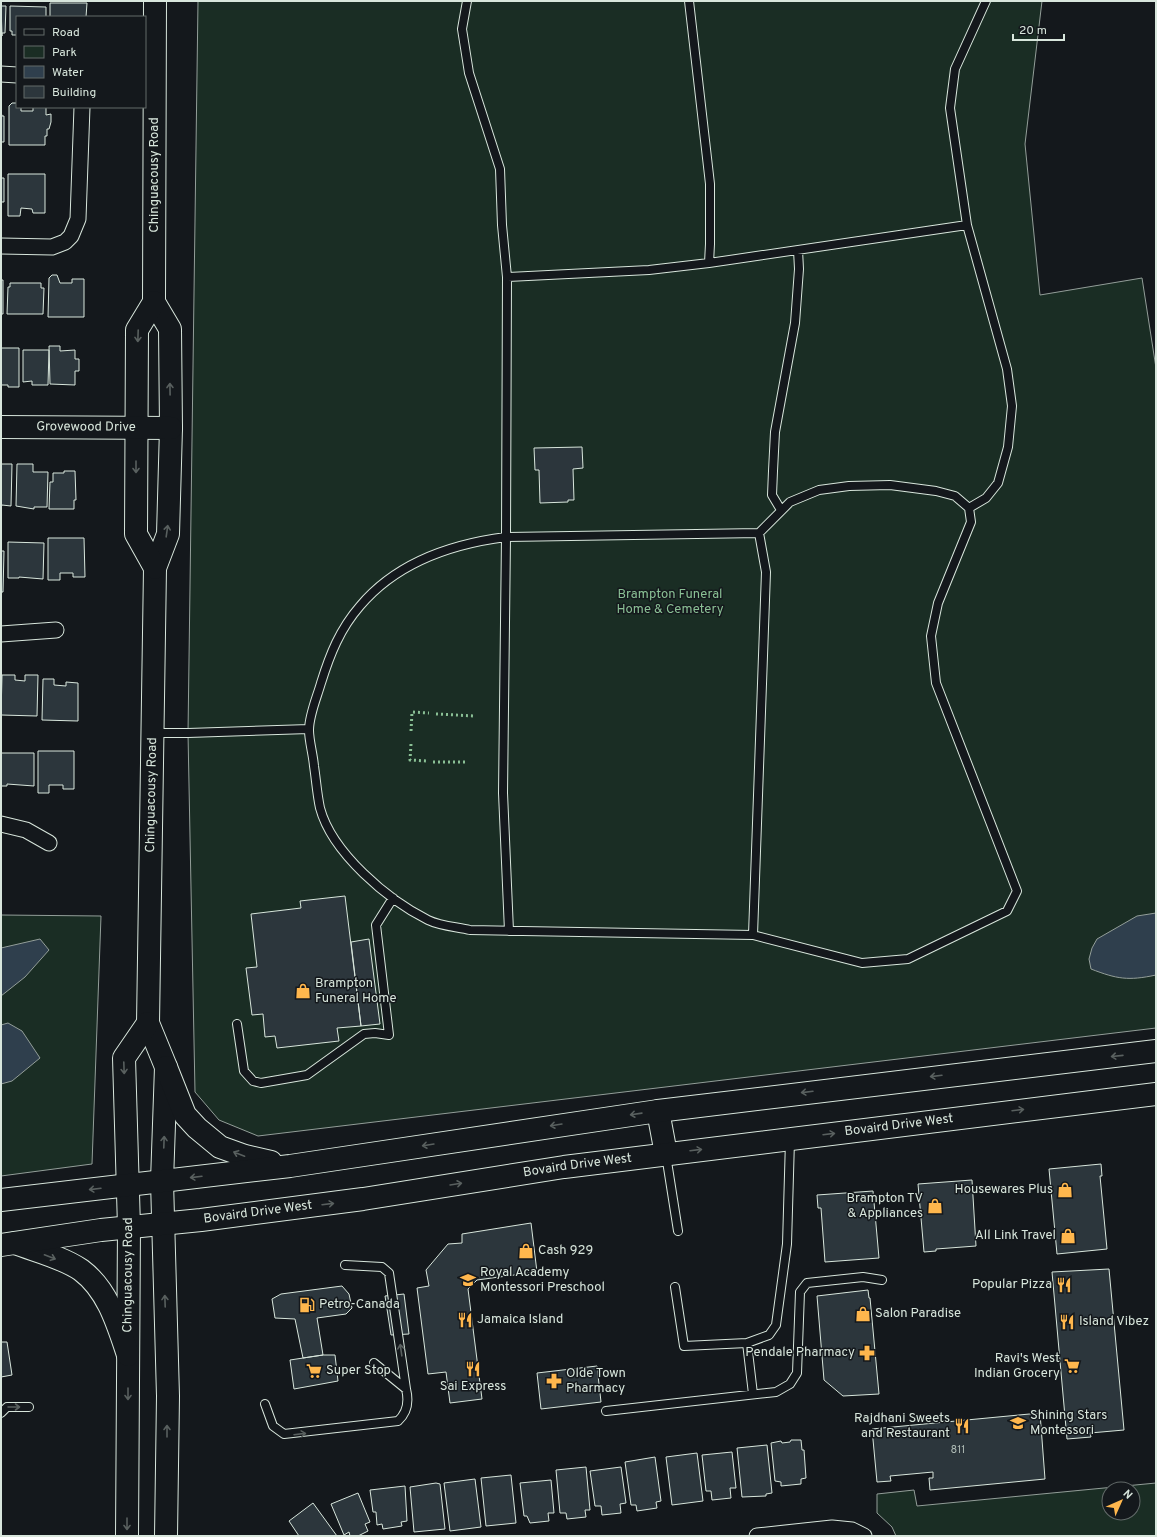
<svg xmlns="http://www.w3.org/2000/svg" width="1157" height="1537" font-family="Overpass,sans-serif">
  <rect width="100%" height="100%" fill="#14181c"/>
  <path fill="#1a2d24" stroke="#939e99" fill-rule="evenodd" d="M198 1H1042L1025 144 1040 295 1142 278 1156 368V1028L258 1136 219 1120 195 1092 188 733Z
    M1 915 101 916 92 1164 1 1176Z
    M1156 1483V1536H896L892 1527 877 1513V1494L914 1490 917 1506ZM1109 1489H1133V1513H1109Z"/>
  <path fill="#2f3f4d" stroke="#939e99" d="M1156 913V975C1128 981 1117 979 1091 969L1089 959 1092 948 1097 939 1137 916Z
    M40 939 49 950 25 977 1 996V948Z
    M8 1023 22 1031 40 1058 12 1081 1 1084V1025Z"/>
  <path fill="#2c363c" stroke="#d8e6dc" d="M50 3H87L86 17H50Z
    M1 6H6L5 33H2V36Z
    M10 6 46 7V17H17V35H12V31H10Z
    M12 103H17V107H21V111H33V107H46V115L51 114V122L49 129H47V136H45V145H9V106Z
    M1 112 2 116H4V142H1Z
    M8 174H45V213H33L32 209 21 208 20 216H8Z
    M1 178H4V202H1Z
    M52 275H57L60 283H72V279H84V317H48L49 278Z
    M1 280H3V314H1Z
    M10 283H41V288H44L43 314H7L8 287H10Z
    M49 346H60V351L75 350V359H79V371H75V385L50 384Z
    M1 348H19V387H8V385H1Z
    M23 350H49L48 385H32V381L23 382Z
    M582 447 583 468 573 469 574 500H568V502L540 503 539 470H535L534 448Z
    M1 464H12L11 506 2 505 1 508Z
    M17 464H33V472H48L47 507H34V509L16 506Z
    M64 471H75L76 500H74V509H49L50 482H53V473H64Z
    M48 538H84L85 577H73V573H60V580H48Z
    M8 542 44 543 43 579 19 577V578H8Z
    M1 551H4L3 592H1Z
    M2 675H15V680L25 681V675H38L37 716 1 715Z
    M43 679H54V685L66 686V682L78 683V721L42 720Z
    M38 751H74V789H63V785H49V793H38Z
    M1 753H34V786L7 784V786H1Z
    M345 896 361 1026 337 1028 339 1041 277 1048 275 1036 265 1037 263 1014 252 1015 246 968 257 967 251 914 301 908 300 901Z
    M369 939 380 1024 361 1026 351 942Z
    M1101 1164 1102 1176H1100L1107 1249 1057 1254 1049 1169Z
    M972 1180 976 1246 936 1249V1251L924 1252 918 1184Z
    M873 1191 879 1258 825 1262 821 1208H818L817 1195Z
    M531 1223 537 1272 477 1280 468 1289 482 1399 450 1403 446 1372 428 1374 417 1288 429 1286 426 1270 448 1244 462 1243V1234Z
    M1109 1269 1124 1430 1090 1433 1091 1437 1067 1439 1052 1272Z
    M342 1286 349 1294 352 1308 346 1314 317 1318 323 1355 303 1358 295 1319 275 1318 272 1299 281 1294Z
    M868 1290 869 1298H870L879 1394 843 1396 824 1380 817 1296Z
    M404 1294 409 1334 391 1335 385 1296Z
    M1 1342H7L12 1375 1 1377Z
    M323 1355H335L338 1381 294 1389 290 1360Z
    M597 1366 601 1402 541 1409 537 1373Z
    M1040 1413 1045 1479 930 1490 929 1478H933V1472L890 1476 891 1481 877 1482 872 1429Z
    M791 1440H801L802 1450H804L806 1478 801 1479V1484L781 1486V1482L775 1481 771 1443 781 1441 782 1443 790 1442Z
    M767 1445 772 1493 766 1494V1496L742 1497 737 1448Z
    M732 1452 736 1488H730L731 1498 712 1500 711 1491H706L702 1455Z
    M697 1453 703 1501 672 1505 666 1457Z
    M655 1457 661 1501 656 1502 657 1508 637 1511 636 1505H631L625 1462Z
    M586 1467 590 1510H585L586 1517 567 1519 566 1513H560L556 1470Z
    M621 1467 626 1503 620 1504 621 1513 602 1515 601 1506H595L590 1471Z
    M511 1475 516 1523 486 1526 481 1478Z
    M475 1479 481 1527 450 1531 444 1483Z
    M551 1480 554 1513H548L549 1521 530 1523 527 1516H524L520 1483Z
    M436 1483 440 1484 445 1529 414 1532 410 1487Z
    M405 1486 407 1521 401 1522 402 1526 383 1529 382 1524 377 1525 376 1512H373L370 1490Z
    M358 1493 370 1522 365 1524 368 1531 358 1536H350L349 1532 344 1535 331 1504Z
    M313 1503 337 1536H299L289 1521Z"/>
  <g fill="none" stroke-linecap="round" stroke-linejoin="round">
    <defs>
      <path id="lane" d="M467 1 462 29 469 73 500 169 502 225 507 277
        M709 263 967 225
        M890 485 936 491 955 496 969 508 971 522 938 603 931 636 936 683 1017 891 1007 911 908 959 862 963 753 935 470 930C457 927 440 926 428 920 388 900 332 853 320 808 317 794 316 779 314 766 313 754 309 741 309 730 309 715 317 697 321 683 330 654 340 629 360 606 397 562 451 544 506 537L759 533 790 502 819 490 849 486Z
        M969 508 986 498 998 483 1008 447 1012 406 1007 369 967 225 950 108 955 69 986 1
        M781 510 772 495 773 471 775 432 795 323 799 269 798 250
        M153 733H188L309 729
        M509 931 503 793 506 537 507 277 649 270 709 263 710 244V184L689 1
        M753 935 766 572 759 533
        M237 1024 244 1071 253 1081 261 1083 307 1075 364 1034 375 1033 389 1035 376 925 393 898
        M666 1155 678 1231
        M345 1265 382 1267 389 1273 406 1389
        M675 1287 684 1346 747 1343 769 1335 776 1325 787 1244 790 1140
        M747 1343 753 1394
        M265 1404 273 1426 284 1434 398 1421C408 1412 409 1401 406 1389L374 1363
        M606 1411 776 1392 790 1384 797 1373 800 1292 807 1283 863 1277 882 1280
        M1 1413 7 1407H29"/>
      <path id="street" d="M1 74 17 75
        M1 246 52 247 65 242 71 236 78 219 82 107
        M1 634 56 630
        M1 824 26 830 49 843
        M757 1536 832 1528 852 1530 864 1536"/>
      <g id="secondary">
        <path d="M155 1 154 302 170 329 171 428 168 534 155 568 148 1023 166 1067 162 1181 168 1396 166 1536"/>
        <path d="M154 302 137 330 136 534 155 568"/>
        <path id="s1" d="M1 427 171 428"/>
        <path id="s2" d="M127 1536 129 1227 124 1058 148 1023"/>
      </g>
      <g id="primary">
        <path d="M166 1067 185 1115 197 1128 220 1147 245 1156 271 1162"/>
        <path d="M658 1111 666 1154"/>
        <path d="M1 1200 290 1166 658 1111 1156 1051"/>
        <path d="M15 1243C36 1251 62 1257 81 1270 108 1290 118 1325 128 1355"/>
        <path id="s3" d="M1 1245 101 1230 201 1220 363 1199 564 1167 1156 1094"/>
      </g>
    </defs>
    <use href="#lane" stroke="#d8e6dc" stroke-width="10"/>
    <use href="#street" stroke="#d8e6dc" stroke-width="17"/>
    <use href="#secondary" stroke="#d8e6dc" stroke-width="24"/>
    <use href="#primary" stroke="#d8e6dc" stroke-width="24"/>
    <use href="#lane" stroke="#14181c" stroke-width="8"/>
    <use href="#street" stroke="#14181c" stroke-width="15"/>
    <use href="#secondary" stroke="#14181c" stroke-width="22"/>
    <use href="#primary" stroke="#14181c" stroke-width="22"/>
    <path stroke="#8ac095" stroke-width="3" stroke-dasharray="2 3" stroke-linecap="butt" d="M436 714 475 716
      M411 731 412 712 429 713
      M411 744 410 760 427 761
      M433 762H466"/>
  </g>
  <defs><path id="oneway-shaft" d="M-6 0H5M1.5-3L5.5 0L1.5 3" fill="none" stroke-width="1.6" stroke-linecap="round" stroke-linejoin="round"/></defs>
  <g stroke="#59605f">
    <use href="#oneway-shaft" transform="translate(138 336) rotate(92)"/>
    <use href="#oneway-shaft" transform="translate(170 389) rotate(-91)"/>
    <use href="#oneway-shaft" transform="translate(136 467) rotate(90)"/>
    <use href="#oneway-shaft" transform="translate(167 531) rotate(-82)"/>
    <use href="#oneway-shaft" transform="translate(1117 1056) rotate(174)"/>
    <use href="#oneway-shaft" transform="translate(124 1068) rotate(88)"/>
    <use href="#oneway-shaft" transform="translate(936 1076) rotate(173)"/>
    <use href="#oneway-shaft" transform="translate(807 1092) rotate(173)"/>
    <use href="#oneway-shaft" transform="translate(1018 1110) rotate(-7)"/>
    <use href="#oneway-shaft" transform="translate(636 1114) rotate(172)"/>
    <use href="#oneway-shaft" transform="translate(556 1125) rotate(171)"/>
    <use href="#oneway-shaft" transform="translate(829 1134) rotate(-7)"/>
    <use href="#oneway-shaft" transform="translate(164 1142) rotate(-88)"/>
    <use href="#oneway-shaft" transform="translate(428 1145) rotate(171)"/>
    <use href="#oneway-shaft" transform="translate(696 1150) rotate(-7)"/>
    <use href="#oneway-shaft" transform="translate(239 1154) rotate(-159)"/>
    <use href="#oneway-shaft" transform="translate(196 1177) rotate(173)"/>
    <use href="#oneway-shaft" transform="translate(456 1184) rotate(-9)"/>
    <use href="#oneway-shaft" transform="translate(95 1189) rotate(173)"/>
    <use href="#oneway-shaft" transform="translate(328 1204) rotate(-7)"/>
    <use href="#oneway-shaft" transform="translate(50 1257) rotate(21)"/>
    <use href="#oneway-shaft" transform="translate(165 1301) rotate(-92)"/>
    <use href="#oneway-shaft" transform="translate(401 1350) rotate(-98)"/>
    <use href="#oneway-shaft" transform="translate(128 1394) rotate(90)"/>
    <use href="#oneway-shaft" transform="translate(14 1407)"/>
    <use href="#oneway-shaft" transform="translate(167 1431) rotate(-90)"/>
    <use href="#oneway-shaft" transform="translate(300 1434) rotate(-7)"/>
    <use href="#oneway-shaft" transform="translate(127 1524) rotate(90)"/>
  </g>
  <defs>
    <symbol id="shop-bare" viewBox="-9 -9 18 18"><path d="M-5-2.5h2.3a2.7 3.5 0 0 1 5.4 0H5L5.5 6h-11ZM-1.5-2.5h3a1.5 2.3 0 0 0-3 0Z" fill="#ffb74d" stroke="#14181c" stroke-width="2.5" paint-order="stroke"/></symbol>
    <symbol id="school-bare" viewBox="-9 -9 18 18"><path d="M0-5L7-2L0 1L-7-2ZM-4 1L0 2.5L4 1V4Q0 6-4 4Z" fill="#ffb74d" stroke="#14181c" stroke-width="2.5" paint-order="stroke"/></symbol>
    <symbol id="restaurant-bare" viewBox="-9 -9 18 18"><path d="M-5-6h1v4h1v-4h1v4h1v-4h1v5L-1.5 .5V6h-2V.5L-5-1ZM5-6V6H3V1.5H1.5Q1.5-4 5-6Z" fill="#ffb74d" stroke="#14181c" stroke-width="2.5" paint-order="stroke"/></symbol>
    <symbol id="fuel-bare" viewBox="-9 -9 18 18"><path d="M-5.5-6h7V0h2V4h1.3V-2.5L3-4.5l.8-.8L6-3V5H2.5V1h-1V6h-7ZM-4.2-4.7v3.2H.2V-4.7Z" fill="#ffb74d" stroke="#14181c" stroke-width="2.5" paint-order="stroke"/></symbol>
    <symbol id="pharmacy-bare" viewBox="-9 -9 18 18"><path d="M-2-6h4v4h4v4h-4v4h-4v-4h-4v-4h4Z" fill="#ffb74d" stroke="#14181c" stroke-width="2.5" paint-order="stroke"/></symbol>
    <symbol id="supermarket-bare" viewBox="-9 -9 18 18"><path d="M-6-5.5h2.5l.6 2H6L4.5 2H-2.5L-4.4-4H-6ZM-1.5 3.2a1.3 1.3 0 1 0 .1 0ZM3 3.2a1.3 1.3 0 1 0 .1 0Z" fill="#ffb74d" stroke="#14181c" stroke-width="2.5" paint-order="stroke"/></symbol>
  </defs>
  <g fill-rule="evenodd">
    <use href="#shop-bare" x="292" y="980" width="22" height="22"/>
    <use href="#shop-bare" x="1054" y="1179" width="22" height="22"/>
    <use href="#shop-bare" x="924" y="1195" width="22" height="22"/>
    <use href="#shop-bare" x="1057" y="1225" width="22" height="22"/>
    <use href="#shop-bare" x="515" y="1240" width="22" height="22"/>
    <use href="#school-bare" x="457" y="1269" width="22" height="22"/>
    <use href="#restaurant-bare" x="1053" y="1274" width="22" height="22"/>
    <use href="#fuel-bare" x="296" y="1294" width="22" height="22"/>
    <use href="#shop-bare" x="852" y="1303" width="22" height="22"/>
    <use href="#restaurant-bare" x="454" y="1309" width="22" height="22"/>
    <use href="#restaurant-bare" x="1056" y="1311" width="22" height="22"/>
    <use href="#pharmacy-bare" x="856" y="1342" width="22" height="22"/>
    <use href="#supermarket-bare" x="1061" y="1355" width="22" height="22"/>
    <use href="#restaurant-bare" x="462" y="1358" width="22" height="22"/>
    <use href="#supermarket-bare" x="303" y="1360" width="22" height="22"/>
    <use href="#pharmacy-bare" x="543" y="1370" width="22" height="22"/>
    <use href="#school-bare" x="1007" y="1412" width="22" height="22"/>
    <use href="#restaurant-bare" x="951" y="1415" width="22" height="22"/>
  </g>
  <g text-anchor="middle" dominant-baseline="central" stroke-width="3" stroke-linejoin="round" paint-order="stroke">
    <g font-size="11" fill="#adbab4">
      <text x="958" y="1450">811</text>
    </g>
    <g font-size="13" fill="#d8e6dc" stroke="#14181c">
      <text transform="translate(155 175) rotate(-90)">Chinguacousy Road</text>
      <text stroke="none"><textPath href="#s1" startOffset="85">Grovewood Drive</textPath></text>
      <text transform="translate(152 795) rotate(-89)">Chinguacousy Road</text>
      <text stroke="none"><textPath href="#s3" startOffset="906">Bovaird Drive West</textPath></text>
      <text stroke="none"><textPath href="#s3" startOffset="582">Bovaird Drive West</textPath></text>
      <text stroke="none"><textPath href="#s3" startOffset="259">Bovaird Drive West</textPath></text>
      <text stroke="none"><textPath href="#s2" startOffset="261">Chinguacousy Road</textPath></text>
    </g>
    <g font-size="13" fill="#8ac095" stroke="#14181c">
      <text x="670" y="595">Brampton Funeral<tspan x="670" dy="15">Home &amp; Cemetery</tspan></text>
    </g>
    <g font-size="13" fill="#d8e6dc" stroke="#14181c" text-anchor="start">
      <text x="315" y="984">Brampton<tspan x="315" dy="15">Funeral Home</tspan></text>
      <text x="1053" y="1190" text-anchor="end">Housewares Plus</text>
      <text x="923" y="1199" text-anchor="end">Brampton TV<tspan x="923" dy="15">&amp; Appliances</tspan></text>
      <text x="1056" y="1236" text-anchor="end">All Link Travel</text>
      <text x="538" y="1251">Cash 929</text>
      <text x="480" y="1273">Royal Academy<tspan x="480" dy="15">Montessori Preschool</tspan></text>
      <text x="1052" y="1285" text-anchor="end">Popular Pizza</text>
      <text x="319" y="1305">Petro-Canada</text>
      <text x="875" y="1314">Salon Paradise</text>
      <text x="477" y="1320">Jamaica Island</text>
      <text x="1079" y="1322">Island Vibez</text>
      <text x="855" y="1353" text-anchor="end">Pendale Pharmacy</text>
      <text x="1060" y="1359" text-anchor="end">Ravi's West<tspan x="1060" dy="15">Indian Grocery</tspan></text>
      <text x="326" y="1371">Super Stop</text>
      <text x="566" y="1374">Olde Town<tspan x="566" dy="15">Pharmacy</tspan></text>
      <text x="473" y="1387" text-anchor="middle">Sai Express</text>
      <text x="1030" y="1416">Shining Stars<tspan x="1030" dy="15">Montessori</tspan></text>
      <text x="950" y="1419" text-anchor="end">Rajdhani Sweets<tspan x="950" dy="15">and Restaurant</tspan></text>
    </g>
  </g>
  <rect width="1157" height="1537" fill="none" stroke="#d8e6dc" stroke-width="4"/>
  <rect x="16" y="16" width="130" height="92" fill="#14181c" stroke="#626a69"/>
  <rect x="24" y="29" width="20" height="6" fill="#14181c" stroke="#626a69"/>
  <text x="52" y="36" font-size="12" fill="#d8e6dc">Road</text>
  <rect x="24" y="46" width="20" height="12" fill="#1a2d24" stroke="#626a69"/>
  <text x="52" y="56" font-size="12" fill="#d8e6dc">Park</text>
  <rect x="24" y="66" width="20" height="12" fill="#2f3f4d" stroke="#626a69"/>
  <text x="52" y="76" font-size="12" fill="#d8e6dc">Water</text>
  <rect x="24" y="86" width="20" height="12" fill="#2c363c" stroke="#626a69"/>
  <text x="52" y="96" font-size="12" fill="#d8e6dc">Building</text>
  <g transform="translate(1121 1501) rotate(45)"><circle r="19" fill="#14181c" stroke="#626a69"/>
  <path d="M0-3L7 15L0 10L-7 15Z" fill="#ffb74d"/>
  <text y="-6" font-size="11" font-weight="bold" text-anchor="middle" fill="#d8e6dc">N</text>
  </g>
  <path d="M1013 34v6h51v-6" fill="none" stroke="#d8e6dc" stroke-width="2"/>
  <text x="1019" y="34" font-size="12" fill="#d8e6dc" stroke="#14181c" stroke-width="3" paint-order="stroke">20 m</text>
</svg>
